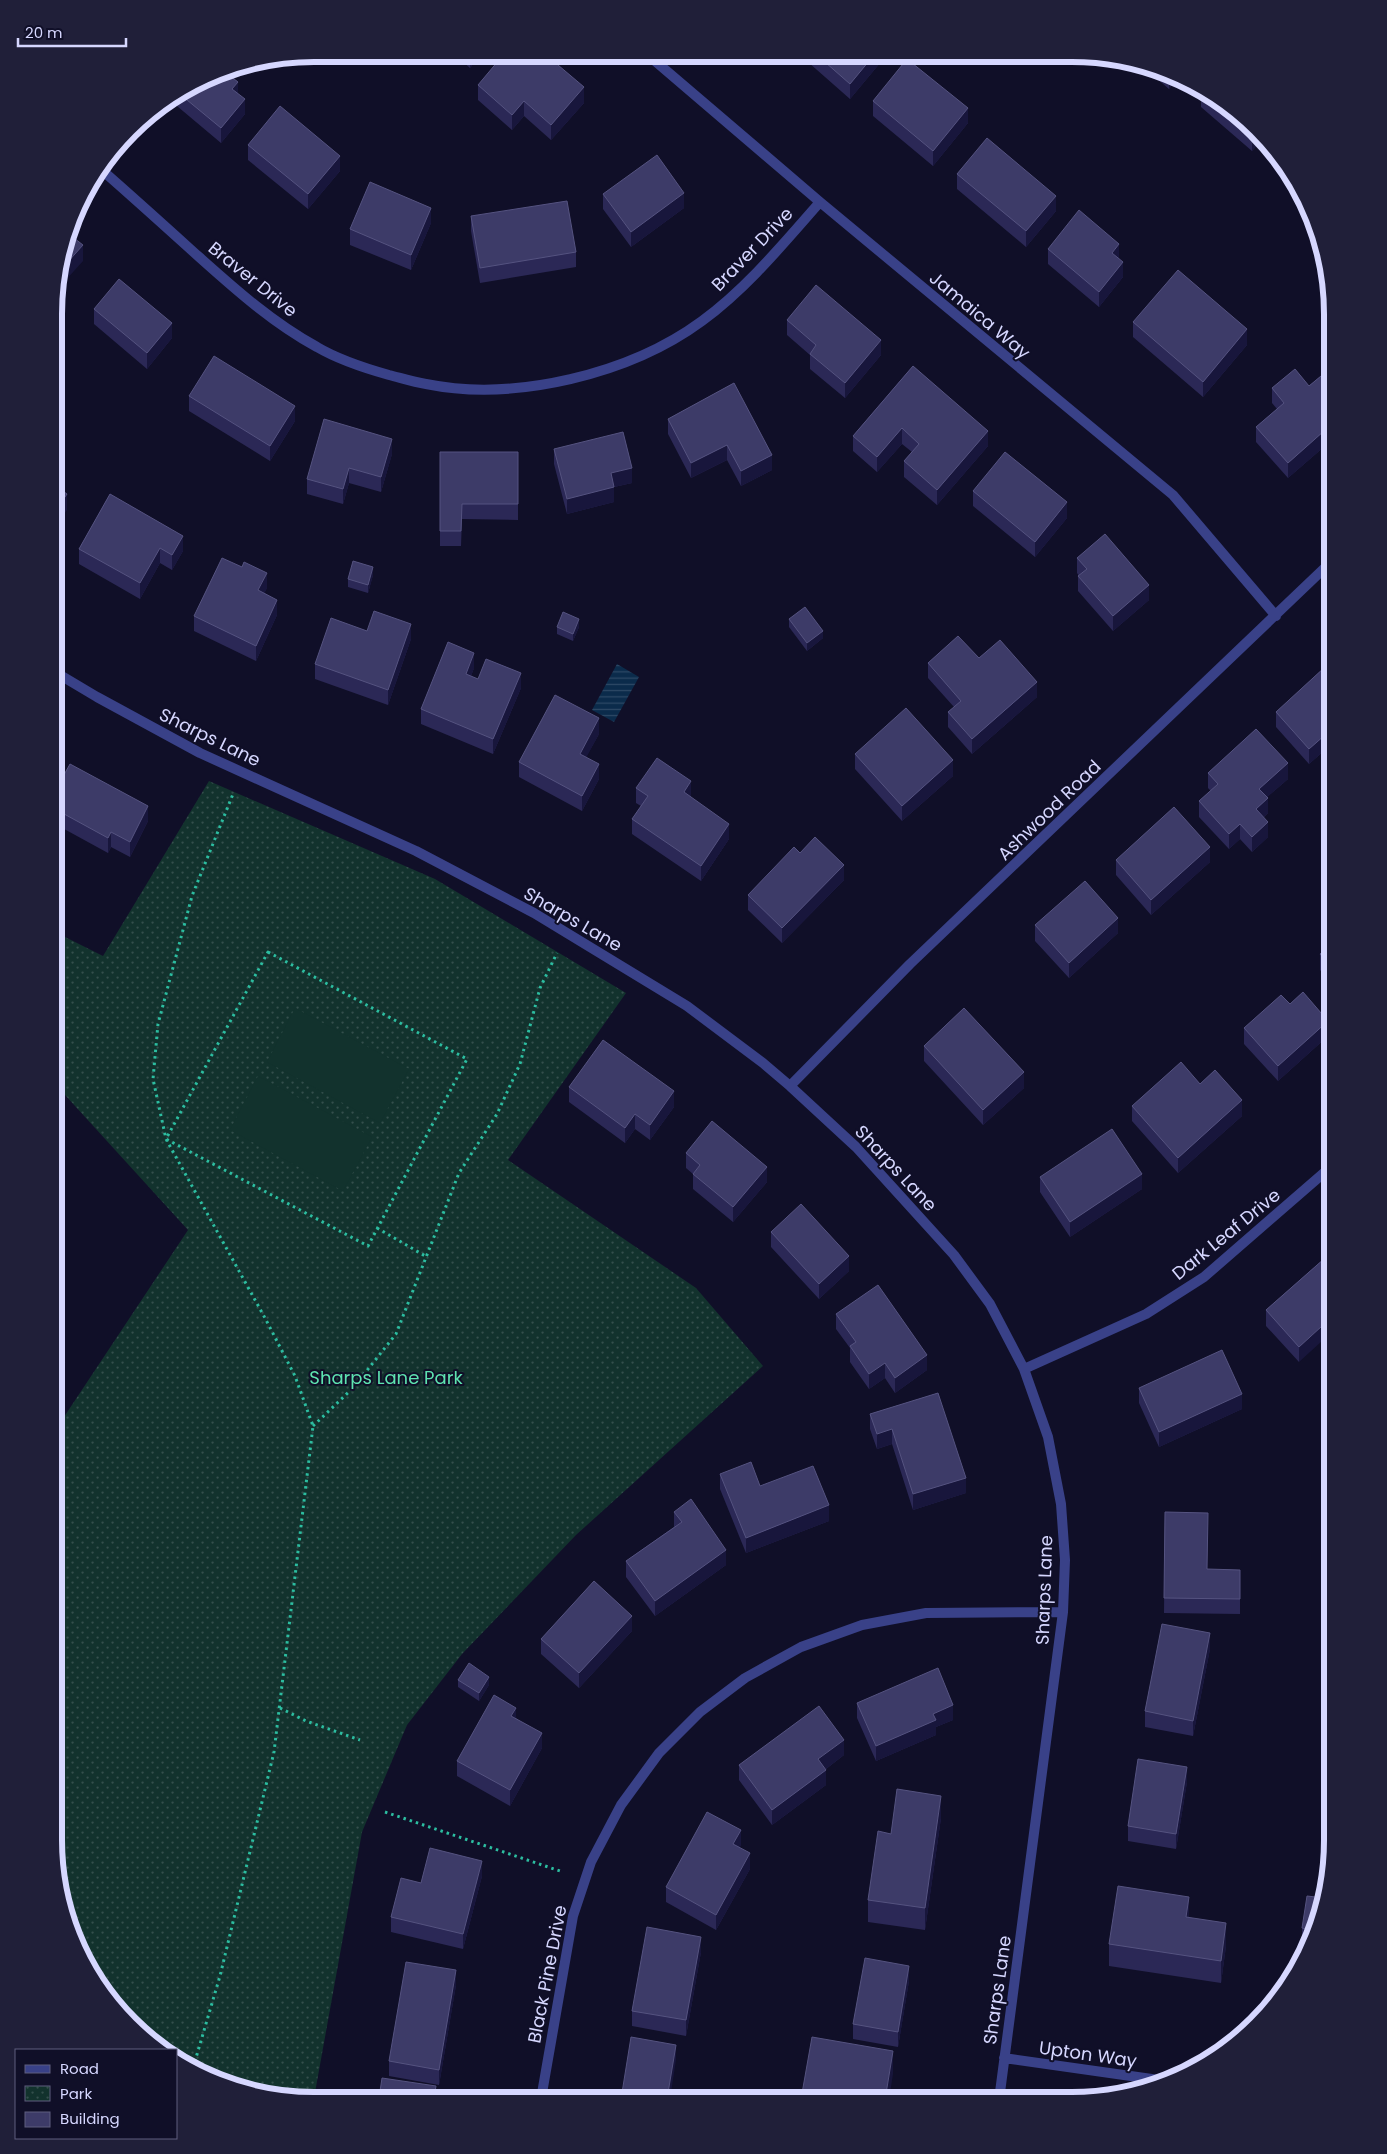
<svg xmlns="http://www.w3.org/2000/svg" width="1387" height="2154" font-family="Poppins,sans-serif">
  <defs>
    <pattern id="park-dots" width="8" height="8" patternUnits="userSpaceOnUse" patternTransform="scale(1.25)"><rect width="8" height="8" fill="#12322d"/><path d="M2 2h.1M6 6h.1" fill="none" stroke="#344f4c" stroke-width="1.8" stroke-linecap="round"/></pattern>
    <pattern id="water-rules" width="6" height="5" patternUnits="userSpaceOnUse" patternTransform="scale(1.25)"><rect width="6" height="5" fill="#0b2b4b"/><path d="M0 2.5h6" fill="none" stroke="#2e4966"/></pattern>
  </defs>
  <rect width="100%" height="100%" fill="#100f28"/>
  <path fill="url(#park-dots)" d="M209 781 435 879 626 993 508 1160 696 1288 763 1366 576 1535 462 1654 407 1725 362 1832 314 2098H281L215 2080 176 2058V2050H163L156 2046 108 1998 74 1939 54 1839V1432L188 1230 55 1084V932L103 956Z"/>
  <path fill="#12322d" d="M295 1008 409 1069 380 1123 267 1062Z
    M258 1076 372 1137 343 1191 230 1130Z"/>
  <path fill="url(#water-rules)" d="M617 664 639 677 614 722 592 710Z"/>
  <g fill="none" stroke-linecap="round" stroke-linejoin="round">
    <path stroke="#2cbda0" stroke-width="3" stroke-dasharray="2.5 4" stroke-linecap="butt" d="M268 952 467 1059 368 1246 166 1139Z
      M377 1228 427 1257
      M313 1426 353 1388 396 1334 459 1173 497 1114 520 1064 540 988 557 953
      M280 1708 306 1721 360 1740
      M385 1812 563 1872
      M193 2068 220 1976 274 1752 313 1426 295 1376 265 1318 166 1139 153 1079 158 1024 192 896 233 794"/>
    <path stroke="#394188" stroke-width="10" d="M648 55 820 202 1173 495 1276 616
      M103 171C135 199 167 228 198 256 236 290 273 323 317 347 339 360 364 368 389 375 401 378 413 382 426 384 515 402 630 374 702 321 747 288 783 244 820 202
      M55 672 97 697 200 753 416 851 534 913 687 1006 763 1063 790 1086 856 1147 954 1255 990 1304 1024 1369 1048 1437 1061 1504 1065 1560 1063 1612 999 2100
      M790 1086 910 964 1333 560
      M1024 1369 1146 1314 1204 1277 1333 1165
      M1004 2058 1166 2081
      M541 2099 573 1916 591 1862 621 1805 659 1753 700 1712 745 1678 801 1647 862 1625 926 1613 1063 1612"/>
  </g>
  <path fill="#2b2856" d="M454 54H481L470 68Z
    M800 55H880V63L850 99Z
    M1141 65 1172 74 1178 77 1169 89Z
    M215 74 245 114 221 143 171 101Z
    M478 85 584 103 551 140 524 116 512 130 478 100Z
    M1201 92 1262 139 1252 151 1201 107Z
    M873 101 968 123 933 166 873 116Z
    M248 145 340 171 308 209 248 160Z
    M957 174 1056 211 1026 247 957 189Z
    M603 194 684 208 631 247 603 209Z
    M471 216 576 252V267L480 283 471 231Z
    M431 223 411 270 350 245V229Z
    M1048 249 1119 258 1123 277 1099 307 1048 264Z
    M94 309 172 338 147 369 94 324Z
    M787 320 881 355 845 398 810 369V355L787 335Z
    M1133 322 1247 345 1203 397 1133 337Z
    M913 366 988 446 937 505 904 477V461L912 452 902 444 877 472 853 451V436Z
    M1333 366V439L1288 478 1256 442V427L1277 409 1272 403V388L1309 386Z
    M734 383 772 470 741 486 727 460 691 478 668 434V419Z
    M189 396 295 421 270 461 189 411Z
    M554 449 632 483 614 487V502L567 514 554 464Z
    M440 452H518V520L462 519 461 546H440Z
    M392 454 381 492 349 483 343 504 307 494V479Z
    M973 491 1067 518 1035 557 973 506Z
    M110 494 183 551 172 570 160 563 140 599 79 564V549Z
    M1077 558 1149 600 1113 631 1078 591V576H1079L1077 573Z
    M373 575 368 593 348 587V579Z
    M267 588 264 593 277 615 256 661 194 631V616Z
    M789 619 823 638 807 651 789 627Z
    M557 627H579L573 641 557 634Z
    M367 631 411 639 388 705 315 679V664Z
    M979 658 1037 697 972 754 948 727V712L954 707 928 678V663Z
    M474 668 471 676 478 679 521 688 493 754 421 724V709Z
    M1333 676V743L1309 764 1276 727V712Z
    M599 734 586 757 599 779 582 811 519 777V762Z
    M855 754 953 776 902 821 855 769Z
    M1208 773 1288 779 1267 797 1268 813 1264 817 1268 837 1252 852 1240 839 1229 849 1199 817V801L1211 791 1208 788Z
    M636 788 691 797 729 839 701 881 632 834V819L641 806 636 803Z
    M55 791 148 821 130 857 111 847 108 853 55 824Z
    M800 853 844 880 782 943 748 910V895Z
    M1116 860 1210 862 1151 915 1116 875Z
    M1035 925 1118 933 1069 978 1035 941Z
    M1333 943V984L1320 970V954Z
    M1290 1004 1328 1036 1278 1081 1244 1044V1028Z
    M924 1046 1024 1088 983 1125 924 1061Z
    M1200 1084 1242 1116 1178 1173 1132 1121V1106Z
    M569 1087 674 1107 650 1140 635 1129 625 1143 569 1102Z
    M686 1153 767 1182 733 1222 693 1189V1174L686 1168Z
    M1040 1177 1142 1189 1070 1237 1040 1192Z
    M771 1232 849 1271 819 1299 771 1247Z
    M1333 1251 1299 1362 1266 1326V1310Z
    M836 1314 927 1370 895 1393 885 1378 869 1389 850 1362V1348L836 1329Z
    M1139 1388 1242 1409 1159 1447 1139 1403Z
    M938 1393 966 1493 913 1510 892 1444 877 1449 870 1429V1414Z
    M720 1474 760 1486 829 1521 746 1553 720 1489Z
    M674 1512 726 1565 655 1616 626 1577V1561L674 1527Z
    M1165 1512 1207 1569 1240 1570V1614L1164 1613Z
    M632 1631 579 1688 541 1654V1639Z
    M1210 1649 1193 1736 1145 1727V1711Z
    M458 1680 489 1685 479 1701 458 1687Z
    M857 1703 953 1720 936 1727V1735L876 1761 857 1718Z
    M516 1718 542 1748 510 1806 457 1776V1761Z
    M844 1755 826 1769V1785L772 1825 739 1780V1765Z
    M1187 1782 1176 1849 1128 1841V1826Z
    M1333 1814V1846H1330V1831Z
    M941 1818 925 1930 868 1922V1900L891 1834Z
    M741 1845 739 1848 750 1869 716 1930 666 1902V1887Z
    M482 1876 463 1949 391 1932V1917L421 1883Z
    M1319 1923 1306 1951H1302V1928Z
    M1109 1944 1226 1946 1221 1983 1109 1966Z
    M701 1952 686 2036 632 2026V2011Z
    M909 1981 898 2047 853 2039V2024Z
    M456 1985 439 2085 389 2076V2061Z"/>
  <path fill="#18163c" d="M470 54H481L470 68Z
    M874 55H880V63L850 99V84Z
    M1169 73 1178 77 1169 89Z
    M238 82V98L232 89Z
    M584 87V103L551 140V125Z
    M245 99V114L221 143V128Z
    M524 101V116L512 130V115Z
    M968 108V123L933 166V151Z
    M1255 132 1262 139 1252 151V136Z
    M340 156V171L308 209V194Z
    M684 193V208L631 247V232Z
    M1056 196V211L1026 247V231Z
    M431 208V223L411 270V255Z
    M1119 244V259L1112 253Z
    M83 245V261L56 291V281L58 273Z
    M1123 262V277L1099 307V292Z
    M172 323V338L147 369V353Z
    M1247 329V345L1203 397V382Z
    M881 340V355L845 398V383Z
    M295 406V421L270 461V446Z
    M1333 423V439L1288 478V463Z
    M902 428V444L877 472V457Z
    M988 431V446L937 505V490Z
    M392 439V454L381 492V477Z
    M727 445V460L691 478V463Z
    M772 455V470L741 486V471Z
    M349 468V483L343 504V489Z
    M632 468V483L614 487V502L567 514V499L611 473Z
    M67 494V510L56 525V510Z
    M1067 502V518L1035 557V542Z
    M183 536V551L172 570V555Z
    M160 548V563L140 599V583Z
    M373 567V575L368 593V585Z
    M267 573V588L258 606V590Z
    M1149 585V600L1113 631V616Z
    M277 600V615L256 661V646Z
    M579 619V627L573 641V634Z
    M411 624V639L388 705V690Z
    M823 631V638L807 651V643Z
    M474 653V668L466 689V674Z
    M521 673V688L493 754V739Z
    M1037 682V697L972 754V739Z
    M599 718V734L580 769V754Z
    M1333 728V743L1309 764V749Z
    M953 760V776L902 821V806Z
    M1288 763V779L1259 804V789Z
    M599 764V779L582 811V796Z
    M691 781V797L684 807V792Z
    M1268 798V813L1256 824V809Z
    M148 806V821L130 857V842Z
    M1268 822V837L1252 852V837Z
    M729 824V839L701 881V866Z
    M1240 824V839L1229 849V834Z
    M111 832V847L108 853V838Z
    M1210 847V862L1151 915V900Z
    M844 865V880L782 943V928Z
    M1118 918V933L1069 978V963Z
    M1328 1021V1036L1278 1081V1066Z
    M1024 1072V1088L983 1125V1110Z
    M674 1091V1107L650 1140V1125Z
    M1242 1100V1116L1178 1173V1158Z
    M635 1114V1129L625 1143V1128Z
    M767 1167V1182L733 1222V1207Z
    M1142 1174V1189L1070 1237V1222Z
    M849 1256V1271L819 1299V1284Z
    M1333 1316V1331L1299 1362V1347Z
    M927 1355V1370L895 1393V1378Z
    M65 1362V1377L54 1389V1374Z
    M885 1363V1378L869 1389V1374Z
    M1242 1394V1409L1159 1447V1432Z
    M892 1429V1444L877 1449V1434Z
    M966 1478V1493L913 1510V1494Z
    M829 1505V1521L746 1553V1538Z
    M726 1550V1565L655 1616V1601Z
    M632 1616V1631L579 1688V1673Z
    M1210 1633V1649L1193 1736V1721Z
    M489 1677V1685L479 1701V1693Z
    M953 1705V1720L936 1727V1735L876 1761V1746L933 1714Z
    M516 1708V1723L511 1716Z
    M542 1733V1748L510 1806V1790Z
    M844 1740V1755L818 1775V1759Z
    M1187 1767V1782L1176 1849V1834Z
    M826 1770V1785L772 1825V1810Z
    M941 1796V1818L925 1930V1908Z
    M741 1830V1845L733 1859V1844Z
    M750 1853V1869L716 1930V1915Z
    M482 1861V1876L463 1949V1934Z
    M1189 1897V1919L1186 1917Z
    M1226 1923V1946L1221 1983V1961Z
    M701 1937V1952L686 2036V2020Z
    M909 1966V1981L898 2047V2032Z
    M456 1970V1985L439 2085V2070Z
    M676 2045V2060L670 2099H667Z
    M893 2051V2074L889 2100H885Z
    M436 2086V2098H434Z"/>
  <path fill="#3d3b68" stroke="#555380" d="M504 54H545L584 87 551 125 524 101 512 115 478 85Z
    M817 55H874L850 84Z
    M907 59 968 108 933 151 873 101Z
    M225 72 238 82 232 89 245 99 221 128 181 95 215 74Z
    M1202 91 1231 108 1255 132 1252 136 1201 92Z
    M280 106 340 156 308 194 248 145Z
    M987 138 1056 196 1026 231 957 174Z
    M657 155 684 193 631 232 603 194Z
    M370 182 431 208 411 255 350 229Z
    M567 201 576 252 480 268 471 216Z
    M1079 210 1119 244 1112 253 1123 262 1099 292 1048 249Z
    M70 235 83 245 58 273Z
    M1178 270 1247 329 1203 382 1133 322Z
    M119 279 172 323 147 353 94 309Z
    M816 285 881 340 845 383 810 354 816 345 787 320Z
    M214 356 295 406 270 446 189 396Z
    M913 366 988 431 937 490 904 461 919 444 902 428 877 457 853 436Z
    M1333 366V423L1288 463 1256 427 1284 403 1272 388 1295 369 1309 386Z
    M734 383 772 455 741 471 727 445 691 463 668 419Z
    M324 419 392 439 381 477 349 468 343 489 307 479Z
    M623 432 632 468 611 473 614 487 567 499 554 449Z
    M440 452H518V504H462L461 531H440Z
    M1005 452 1067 502 1035 542 973 491Z
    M56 486 67 494 56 510Z
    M110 494 183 536 172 555 160 548 140 583 79 549Z
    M1105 534 1149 585 1113 616 1078 576 1087 569 1077 558Z
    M222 558 242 567 244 562 267 573 258 590 277 600 256 646 194 616Z
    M353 561 373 567 368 585 348 579Z
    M805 607 823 631 807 643 789 619Z
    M374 611 411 624 388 690 315 664 331 618 367 631Z
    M563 612 579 619 573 634 557 627Z
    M958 636 979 658 1000 640 1037 682 972 739 948 712 961 701 928 663Z
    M448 642 474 653 466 674 478 679 486 659 521 673 493 739 421 709Z
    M1325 667 1333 676V728L1309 749 1276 712Z
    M555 695 599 718 580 754 599 764 582 796 519 762Z
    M906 708 953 760 902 806 855 754Z
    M1256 729 1288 763 1259 789 1268 798 1256 809 1268 822 1252 837 1240 824 1229 834 1199 801 1218 784 1208 773Z
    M657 758 691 781 684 792 729 824 701 866 632 819 648 796 636 788Z
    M70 764 148 806 130 842 111 832 108 838 55 809V791Z
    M1174 807 1210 847 1151 900 1116 860Z
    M815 837 844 865 782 928 748 895 794 847 800 853Z
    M1085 881 1118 918 1069 963 1035 925Z
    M1333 943V969L1320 954Z
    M1303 992 1328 1021 1278 1066 1244 1028 1281 995 1290 1004Z
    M964 1008 1024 1072 983 1110 924 1046Z
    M603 1040 674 1091 650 1125 635 1114 625 1128 569 1087Z
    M1181 1062 1200 1084 1215 1070 1242 1100 1178 1158 1132 1106Z
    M712 1121 767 1167 733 1207 693 1174 700 1165 686 1153Z
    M1112 1129 1142 1174 1070 1222 1040 1177Z
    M801 1204 849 1256 819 1284 771 1232Z
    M1333 1251V1316L1299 1347 1266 1310Z
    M878 1285 927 1355 895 1378 885 1363 869 1374 850 1346 856 1342 836 1314Z
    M1222 1350 1242 1394 1159 1432 1139 1388Z
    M54 1352 65 1362 54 1374Z
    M938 1393 966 1478 913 1494 892 1429 877 1434 870 1414Z
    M751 1462 760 1486 813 1466 829 1505 746 1538 720 1474Z
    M691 1499 726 1550 655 1601 626 1561 682 1522 674 1512Z
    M1165 1512 1208 1513 1207 1569 1240 1570V1599L1164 1598Z
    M594 1581 632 1616 579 1673 541 1639Z
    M1162 1624 1210 1633 1193 1721 1145 1711Z
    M469 1663 489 1677 479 1693 458 1680Z
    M938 1668 953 1705 933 1714 936 1720 876 1746 857 1703Z
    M494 1695 516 1708 511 1716 542 1733 510 1790 457 1761Z
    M819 1706 844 1740 818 1759 826 1770 772 1810 739 1765Z
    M1138 1759 1187 1767 1176 1834 1128 1826Z
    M897 1789 941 1796 925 1908 868 1900 878 1831 891 1834Z
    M707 1812 741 1830 733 1844 750 1853 716 1915 666 1887Z
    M1333 1814V1831H1330Z
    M430 1848 482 1861 463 1934 391 1917 401 1878 421 1883Z
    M1118 1886 1189 1897 1186 1917 1226 1923 1221 1961 1109 1944Z
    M1307 1896 1324 1898 1319 1923 1316 1931 1302 1928Z
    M647 1927 701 1937 686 2020 632 2011Z
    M865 1958 909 1966 898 2032 853 2024Z
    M406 1962 456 1970 439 2070 389 2061Z
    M631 2037 676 2045 667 2099H621Z
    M812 2037 893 2051 885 2100 801 2099Z
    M382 2078 436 2086 434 2098H379Z"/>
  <g text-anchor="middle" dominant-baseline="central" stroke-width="4" stroke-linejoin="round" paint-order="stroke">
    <g font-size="18" fill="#d6d7ff" stroke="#100f28">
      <text transform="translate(752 249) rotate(-46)">Braver Drive</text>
      <text transform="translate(253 279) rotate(39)">Braver Drive</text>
      <text transform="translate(980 315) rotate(40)">Jamaica Way</text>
      <text transform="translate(210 737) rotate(26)">Sharps Lane</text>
      <text transform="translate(1049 810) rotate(-44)">Ashwood Road</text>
      <text transform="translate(573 919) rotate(30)">Sharps Lane</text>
      <text transform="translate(896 1168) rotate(47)">Sharps Lane</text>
      <text transform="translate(1226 1234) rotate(-39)">Dark Leaf Drive</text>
      <text transform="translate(1044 1590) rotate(-88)">Sharps Lane</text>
      <text transform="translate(547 1974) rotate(-79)">Black Pine Drive</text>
      <text transform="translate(997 1990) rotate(-82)">Sharps Lane</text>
      <text transform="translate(1088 2054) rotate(8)">Upton Way</text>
    </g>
    <g font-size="18" fill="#5ee3b0" stroke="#100f28">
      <text x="386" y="1377">Sharps Lane Park</text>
    </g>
  </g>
  <path d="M0 0H1387V2154H0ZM314 62H1072A252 252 0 0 1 1324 314V1840A252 252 0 0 1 1072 2092H314A252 252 0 0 1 62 1840V314A252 252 0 0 1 314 62Z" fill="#201f39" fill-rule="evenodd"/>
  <path fill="none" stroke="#d6d7ff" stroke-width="6" d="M314 62H1072A252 252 0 0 1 1324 314V1840A252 252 0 0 1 1072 2092H314A252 252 0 0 1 62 1840V314A252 252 0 0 1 314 62Z"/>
  <rect x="15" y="2049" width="162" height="90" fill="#100f28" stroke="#5f5f7e"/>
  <rect x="25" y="2065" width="25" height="8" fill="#394188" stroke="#5f5f7e"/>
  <text x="60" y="2074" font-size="15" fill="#d6d7ff">Road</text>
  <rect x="25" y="2086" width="25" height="15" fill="url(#park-dots)" stroke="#5f5f7e"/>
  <text x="60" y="2099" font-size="15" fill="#d6d7ff">Park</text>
  <rect x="25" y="2112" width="25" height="15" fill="#3d3b68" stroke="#5f5f7e"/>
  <text x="60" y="2124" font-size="15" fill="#d6d7ff">Building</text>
  <path d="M18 38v8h108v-8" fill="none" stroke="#d6d7ff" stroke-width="2.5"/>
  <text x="25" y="38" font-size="15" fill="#d6d7ff" stroke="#100f28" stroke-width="4" paint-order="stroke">20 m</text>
</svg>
